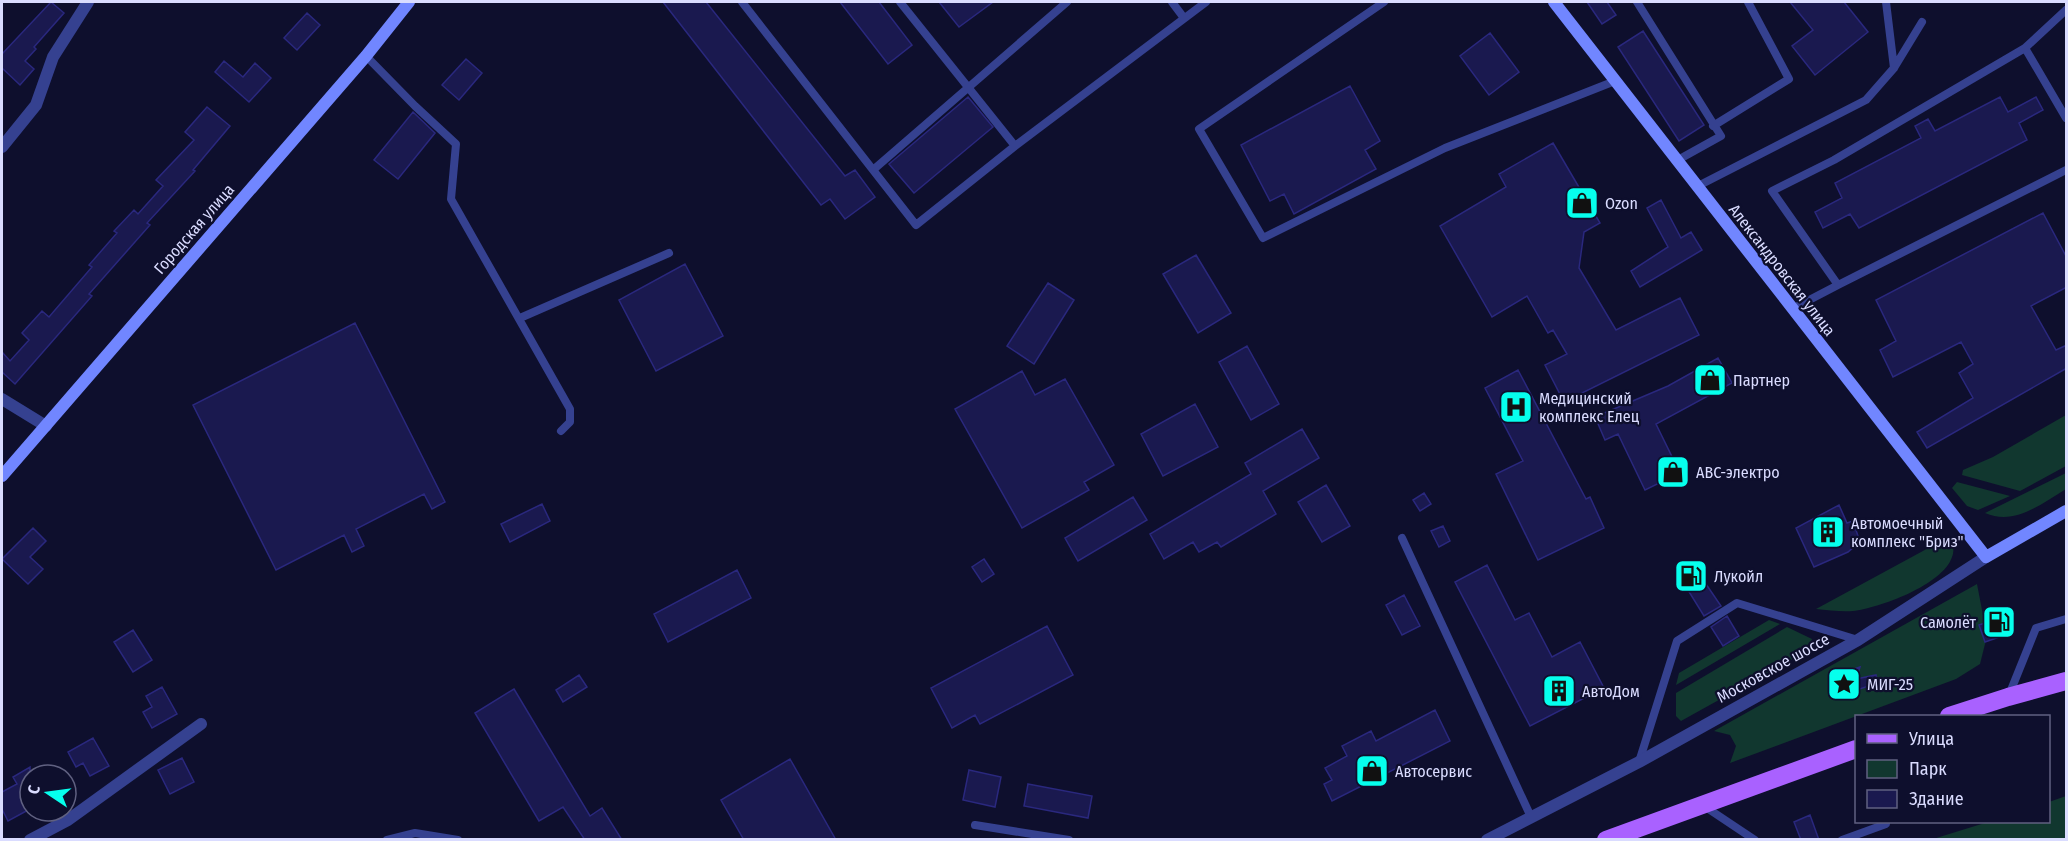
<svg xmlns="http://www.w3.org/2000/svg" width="2068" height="841" font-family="'Fira Sans Condensed',sans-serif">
  <rect width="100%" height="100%" fill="#0e0f2d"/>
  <path fill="#11372f" d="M2066 415V466L2020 491 1962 475 1963 470 1993 457Z
    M2066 473V489C2041 504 2015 526 1985 513Z
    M1957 482 2010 496 1978 510 1967 506 1952 488Z
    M1945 539 1954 543C1953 548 1954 553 1952 557 1943 585 1879 608 1853 611 1841 612 1828 610 1816 609Z
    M1977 584 1987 636 1980 664 1956 679 1730 763 1736 746 1730 735 1714 731Z
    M1769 620 1780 624 1676 685 1679 673Z
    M1787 627 1812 639 1809 650 1681 721 1676 716V693Z
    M2066 796V839H1933L1988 822H2048L2049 802Z"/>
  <path fill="#1a194f" stroke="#2a287e" stroke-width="1.5" d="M51 2 64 13 34 47 36 49 25 61 34 69 20 85 2 68V54Z
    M663 2H706L845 176 855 170 875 197 845 219 830 199 821 205Z
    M840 2H879L912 45 888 64Z
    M939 2H993L959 27Z
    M1587 2H1607L1616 15 1602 24Z
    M1790 2H1844L1868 32 1815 75 1792 46 1813 30Z
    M307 13 320 25 297 50 284 38Z
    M1643 31 1704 125 1679 141 1618 47Z
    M1490 33 1519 72 1489 95 1460 56Z
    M466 59 482 73 459 100 442 85Z
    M224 61 243 77 255 63 271 78 249 102 215 72Z
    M1350 86 1380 141 1365 150 1376 169 1294 214 1284 194 1270 201 1241 145Z
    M968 97 993 127 914 193 889 164Z
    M2000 97 2008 112 2036 97 2043 110 2019 123 2027 140 1859 228 1850 214 1823 228 1815 212 1842 198 1835 183 1921 138 1915 126 1928 119 1935 131Z
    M207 107 230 126 193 170 195 171 147 223 150 225 89 294 92 296 15 384 2 372V352L10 361 29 340 22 333 42 311 49 317 92 267 89 265 117 233 114 231 134 210 138 214 163 186 156 180 194 140 185 132Z
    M413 112 435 133 398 179 374 160Z
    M1553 143 1600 223 1584 232 1579 268 1616 330 1680 298 1699 335 1564 402 1545 365 1567 354 1553 330 1548 333 1527 296 1492 317 1440 226 1506 187 1499 174Z
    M1661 200 1681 238 1691 232 1702 250 1640 287 1631 271 1668 247 1647 208Z
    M2043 213 2067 258V287L2031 306 2056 350 2067 345V368L1927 448 1917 432 1973 398 1959 373 1973 364 1961 342 1893 377 1880 350 1896 341 1876 300Z
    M1196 255 1231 313 1198 333 1163 274Z
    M685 264 723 336 656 371 619 300Z
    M1048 283 1074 300 1034 364 1007 346Z
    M355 323 445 502 432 509 424 494 356 529 364 546 352 552 344 535 276 570 193 405Z
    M1247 346 1279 404 1251 420 1219 362Z
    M1718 358 1732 383 1656 424 1680 473 1645 490 1618 434 1605 440 1595 417 1668 386Z
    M1518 370 1586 499 1590 497 1604 528 1538 560 1496 474 1523 461 1485 388Z
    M1022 371 1035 395 1065 379 1114 465 1084 482 1089 490 1022 528 955 409Z
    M1195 404 1218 447 1163 476 1141 434Z
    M1302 429 1319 458 1263 491 1276 514 1221 547 1217 542 1199 552 1193 542 1164 559 1150 534 1251 474 1245 463Z
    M1326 485 1350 526 1322 542 1298 502Z
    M1424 493 1431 504 1420 511 1413 500Z
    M1133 497 1147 520 1078 561 1065 538Z
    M542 504 550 521 510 542 501 524Z
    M1839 505 1847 523 1853 521 1858 536 1856 545 1848 552 1814 567 1796 528Z
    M1443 526 1450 541 1439 547 1431 531Z
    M33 528 46 541 30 557 43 569 28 584 2 559Z
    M984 559 994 574 982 582 972 567Z
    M1487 565 1515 620 1529 613 1552 657 1580 642 1604 688 1530 726 1455 582Z
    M1693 565 1721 606 1704 616 1678 574Z
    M737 570 751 598 668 642 654 614Z
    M1404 595 1420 626 1402 635 1386 605Z
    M1727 616 1739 636 1723 646 1711 627Z
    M2006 616 2011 633 1985 642 1979 625Z
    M1047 626 1073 675 980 724 975 715 952 728 931 688Z
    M133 630 152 660 133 672 114 642Z
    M1860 667 1856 679 1876 675 1878 683 1850 692 1848 697 1830 683 1837 682 1839 674Z
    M579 675 587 687 563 702 556 690Z
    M162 687 177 714 152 728 143 712 152 707 146 696Z
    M514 689 590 816 602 808 622 840H585L563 807 539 821 475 713Z
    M1435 710 1450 741 1332 801 1324 784 1332 780 1325 768 1347 756 1342 746 1371 731 1376 741Z
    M93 738 109 766 90 776 83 763 76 767 68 752Z
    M182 758 194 782 170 794 158 770Z
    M790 759 836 840H744L721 800Z
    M30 767V809L8 821 2 809V792L17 784 13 777Z
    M969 770 1001 777 995 807 963 800Z
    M1028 784 1092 796 1088 818 1024 806Z
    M1810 815 1819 840H1801L1794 822Z"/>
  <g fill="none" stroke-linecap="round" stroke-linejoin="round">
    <path stroke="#354190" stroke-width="8" d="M742 2 916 225 1015 146 1206 2
      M900 2 1015 146
      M1172 2 1184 18
      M1384 2 1199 129 1263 238 1445 148 1615 81
      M1637 2 1721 136 1676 161
      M1886 2 1894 68
      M2025 48 2066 10
      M366 56 415 106 456 144 451 199 570 409V422L561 431
      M2066 118 2025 48 1834 160 1772 191 1838 285 2066 170
      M1713 126 1789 79 1748 2
      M873 170 1067 2
      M1696 187 1866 100 1894 68 1922 22
      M1792 309 1838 285
      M520 318 669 253
      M1402 538 1531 817
      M2009 695 2036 628 2066 619
      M1639 762 1677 641 1737 603 1858 640
      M1704 806 1755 840
      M975 825 1069 840
      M387 840 415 833 458 840
      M1842 840 1886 824V822"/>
    <path stroke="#354190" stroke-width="12" d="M2 147 36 105 53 57 88 2
      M2 399 46 426
      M30 840 68 820 201 724
      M1487 840 1639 762 1858 640 1986 557"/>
    <path stroke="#7186ff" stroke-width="12" d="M1554 2 1986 557 2066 511
      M2 476 366 56 409 2"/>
    <path stroke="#a961ff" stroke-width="18" d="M1949 716 2008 697 2066 681
      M1606 840 1856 749"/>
  </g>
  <defs>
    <symbol id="shop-square" viewBox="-11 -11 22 22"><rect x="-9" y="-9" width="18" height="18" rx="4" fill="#06ffed" stroke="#0e0f2d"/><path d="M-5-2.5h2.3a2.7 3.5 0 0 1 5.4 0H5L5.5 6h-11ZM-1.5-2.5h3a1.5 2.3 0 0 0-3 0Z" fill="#111"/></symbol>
    <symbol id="hospital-square" viewBox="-11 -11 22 22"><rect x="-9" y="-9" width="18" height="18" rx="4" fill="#06ffed" stroke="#0e0f2d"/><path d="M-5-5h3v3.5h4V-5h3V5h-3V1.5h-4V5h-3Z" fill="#111"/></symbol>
    <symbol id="building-square" viewBox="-11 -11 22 22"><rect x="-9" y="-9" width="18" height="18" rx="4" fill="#06ffed" stroke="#0e0f2d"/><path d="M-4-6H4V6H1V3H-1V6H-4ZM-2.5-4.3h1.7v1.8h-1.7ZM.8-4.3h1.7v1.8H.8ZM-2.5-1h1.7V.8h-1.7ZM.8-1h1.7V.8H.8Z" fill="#111"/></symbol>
    <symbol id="fuel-square" viewBox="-11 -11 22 22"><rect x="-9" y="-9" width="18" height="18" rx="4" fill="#06ffed" stroke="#0e0f2d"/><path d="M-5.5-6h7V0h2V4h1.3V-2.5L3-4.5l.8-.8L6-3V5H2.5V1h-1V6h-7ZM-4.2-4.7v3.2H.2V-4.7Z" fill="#111"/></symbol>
    <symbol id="sight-square" viewBox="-11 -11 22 22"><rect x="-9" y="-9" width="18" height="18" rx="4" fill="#06ffed" stroke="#0e0f2d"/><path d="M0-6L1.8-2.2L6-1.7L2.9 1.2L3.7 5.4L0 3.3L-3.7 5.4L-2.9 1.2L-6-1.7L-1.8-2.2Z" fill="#111"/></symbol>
  </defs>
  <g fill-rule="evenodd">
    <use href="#shop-square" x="1563" y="184" width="38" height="38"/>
    <use href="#shop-square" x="1691" y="361" width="38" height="38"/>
    <use href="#hospital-square" x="1497" y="388" width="38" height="38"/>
    <use href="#shop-square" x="1654" y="453" width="38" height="38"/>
    <use href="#building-square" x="1809" y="513" width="38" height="38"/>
    <use href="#fuel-square" x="1672" y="557" width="38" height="38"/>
    <use href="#fuel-square" x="1980" y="603" width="38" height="38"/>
    <use href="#sight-square" x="1825" y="665" width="38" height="38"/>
    <use href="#building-square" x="1540" y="672" width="38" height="38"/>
    <use href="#shop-square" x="1353" y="752" width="38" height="38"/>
  </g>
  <g text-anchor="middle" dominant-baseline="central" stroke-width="4.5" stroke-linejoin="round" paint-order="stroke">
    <g font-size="16" fill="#dadcff" stroke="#0e0f2d" text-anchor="start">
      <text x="1605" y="203">Ozon</text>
      <text x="1733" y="380">Партнер</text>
      <text x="1539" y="398">Медицинский<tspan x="1539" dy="18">комплекс Елец</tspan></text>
      <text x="1696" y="472">АВС-электро</text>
      <text x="1851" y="523">Автомоечный<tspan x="1851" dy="18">комплекс "Бриз"</tspan></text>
      <text x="1714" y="576">Лукойл</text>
      <text x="1976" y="622" text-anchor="end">Самолёт</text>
      <text x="1867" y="684">МИГ-25</text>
      <text x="1582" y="691">АвтоДом</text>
      <text x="1395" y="771">Автосервис</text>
    </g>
    <g font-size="16" fill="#dadcff" stroke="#0e0f2d">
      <text transform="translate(194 229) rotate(-49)">Городская улица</text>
      <text transform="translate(1782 270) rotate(52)">Александровская улица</text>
      <text transform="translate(1773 668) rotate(-29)">Московское шоссе</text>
    </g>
  </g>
  <rect width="2068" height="841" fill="none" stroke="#dadcff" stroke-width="6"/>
  <rect x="1855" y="715" width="195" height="108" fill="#0e0f2d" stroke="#606181" stroke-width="1.5"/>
  <rect x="1867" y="734" width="30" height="9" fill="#a961ff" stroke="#606181" stroke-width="1.5"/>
  <text x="1909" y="745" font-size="18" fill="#dadcff">Улица</text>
  <rect x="1867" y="760" width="30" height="18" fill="#11372f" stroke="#606181" stroke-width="1.5"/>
  <text x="1909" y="775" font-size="18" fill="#dadcff">Парк</text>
  <rect x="1867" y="790" width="30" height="18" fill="#1a194f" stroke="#606181" stroke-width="1.5"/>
  <text x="1909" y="805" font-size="18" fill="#dadcff">Здание</text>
  <g transform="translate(48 793) rotate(283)"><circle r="28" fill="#0e0f2d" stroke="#606181" stroke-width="1.5"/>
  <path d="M0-4.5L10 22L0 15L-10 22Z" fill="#06ffed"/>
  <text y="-9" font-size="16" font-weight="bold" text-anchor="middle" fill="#dadcff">С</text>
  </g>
</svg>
